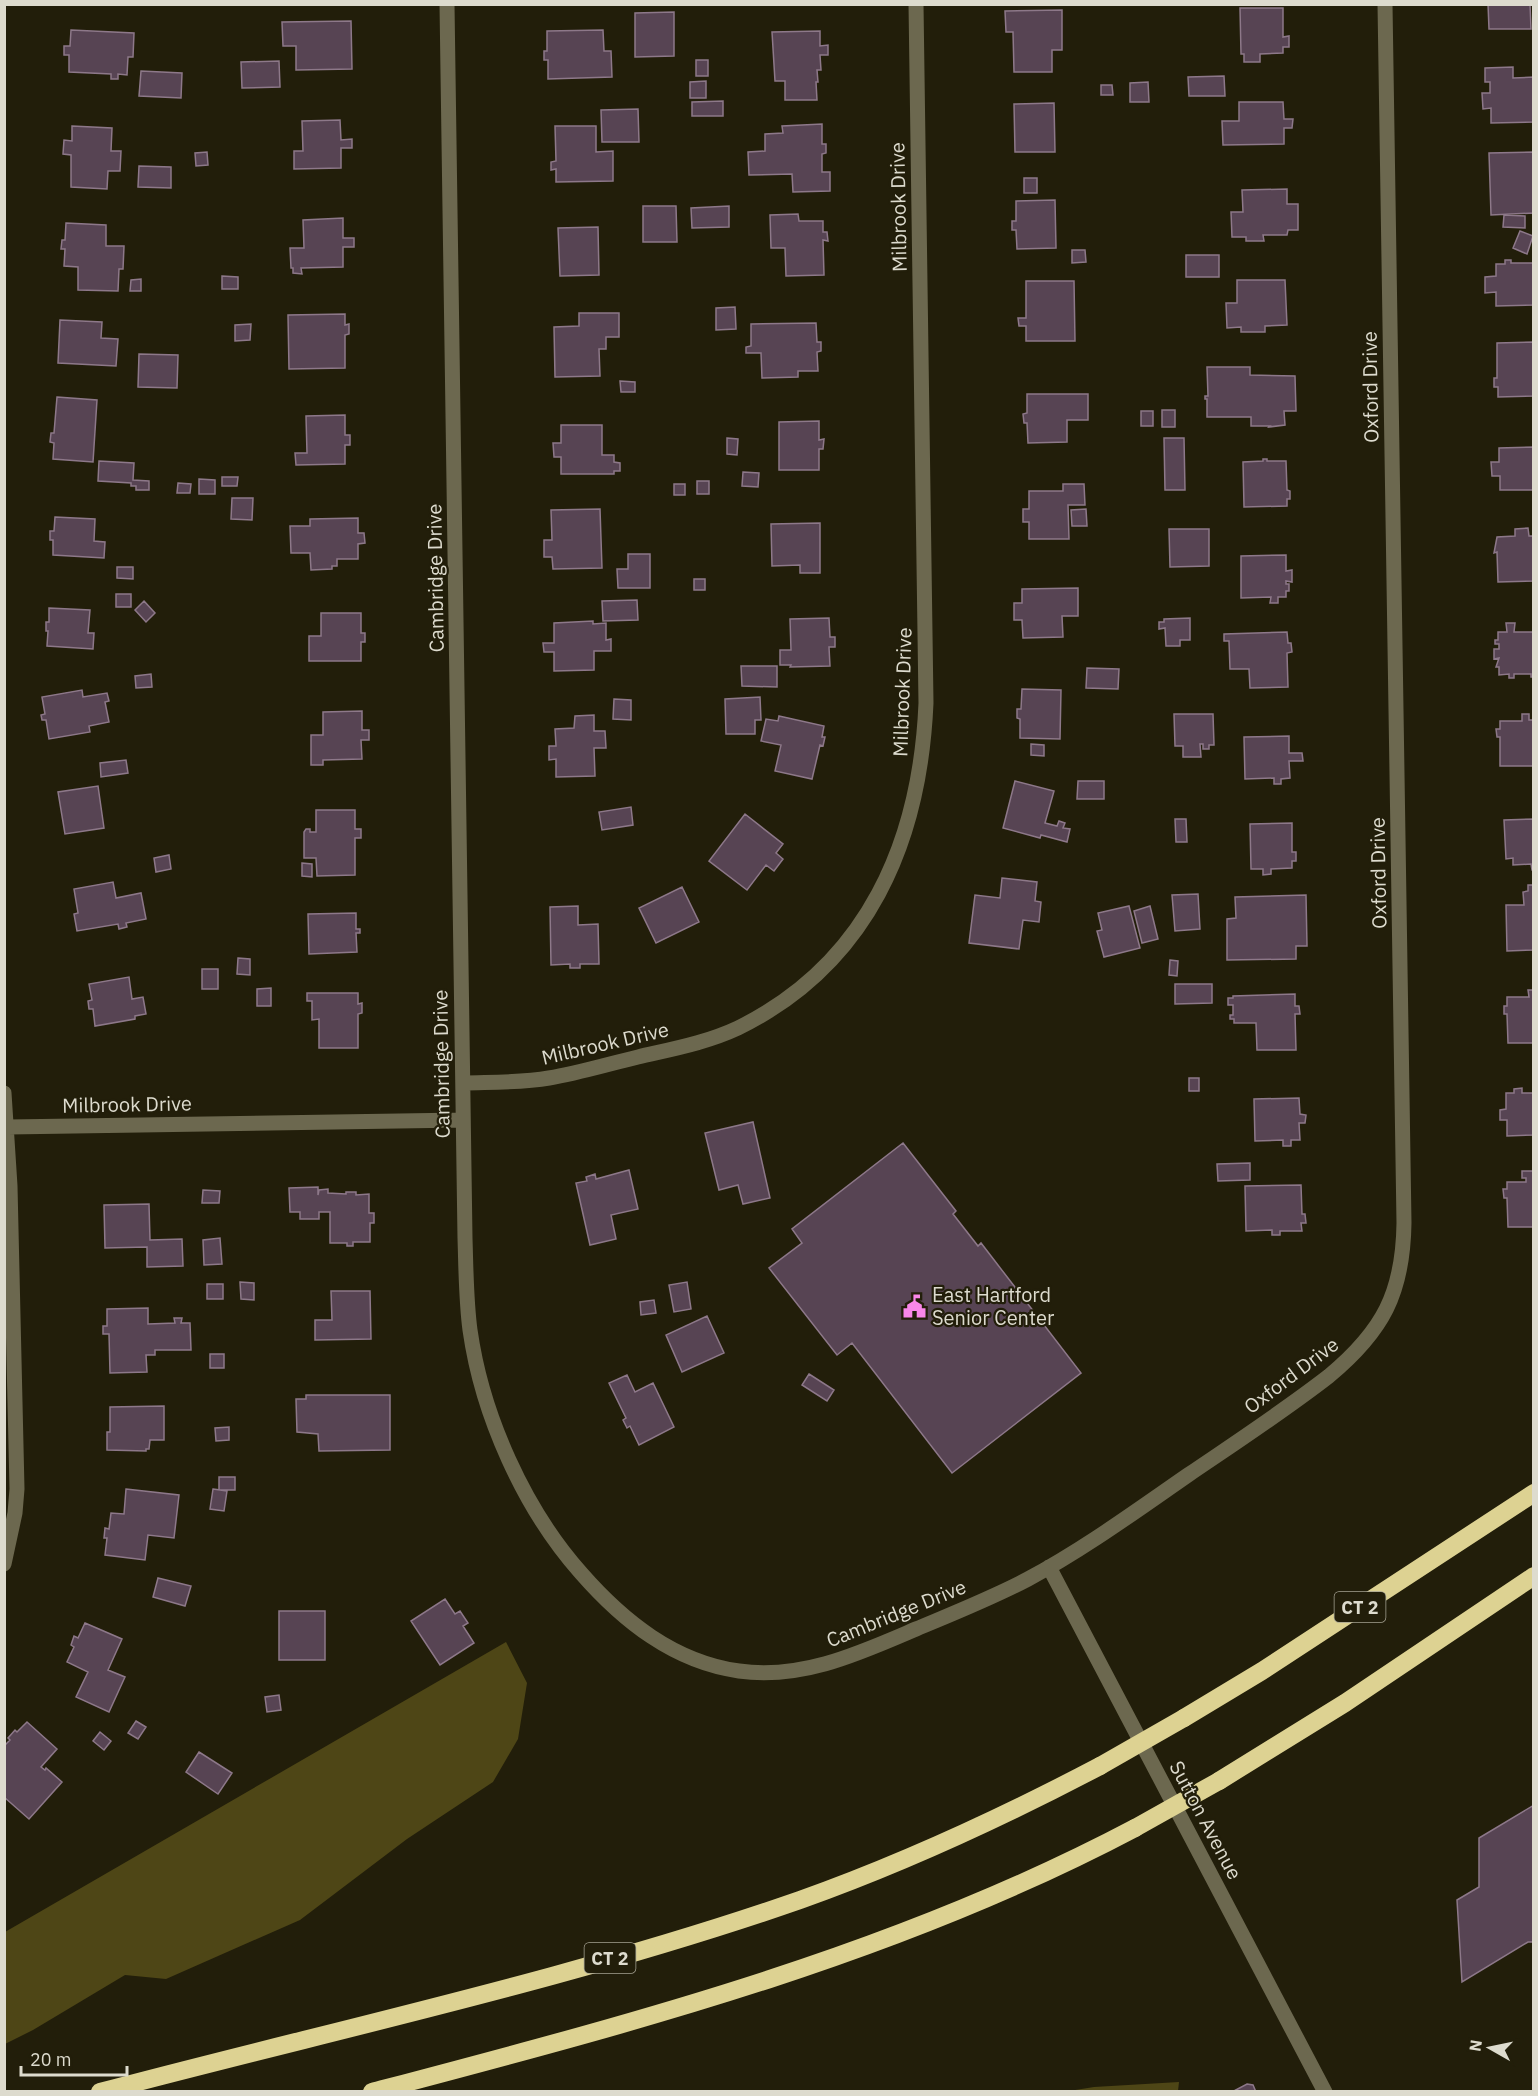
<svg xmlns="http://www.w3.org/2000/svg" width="1538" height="2096" font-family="'IBM Plex Sans',sans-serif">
  <rect width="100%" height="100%" fill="#221e0a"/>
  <path fill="#4e4616" d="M506 1642 527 1683 518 1739 493 1782 407 1839 300 1920 166 1979 125 1975 33 2030 5 2044V1932Z
    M1179 2082 1178 2091H1069L1094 2087Z"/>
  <path fill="#574453" stroke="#8d7889" stroke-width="1.5" d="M1488 4H1530L1531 29H1489Z
    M1240 8H1283V37L1289 36V47H1283V53L1260 54V62H1244V54H1241Z
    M1062 10V50H1052V72H1014L1013 32H1006L1005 11Z
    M674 12V56L635 57V13Z
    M351 21 352 69 296 70V46H283L282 22Z
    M71 30 134 33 133 57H128L127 75 118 74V79H111V74L69 72V55H64V46H70Z
    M603 30 604 51H611L612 77 548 79V60H544V51H547V31Z
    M820 31V46L828 45V55H820L821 70H817L818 82H816L817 100H785V81H775L772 32Z
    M696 60H708V76H696Z
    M279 61 280 87 242 88 241 62Z
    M1513 67V78L1534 77V122L1491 123V108L1483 109 1482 93H1490V82H1485V68Z
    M141 71 182 73 181 98 139 96Z
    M1224 76 1225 96H1189L1188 77Z
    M706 81V98H690V82Z
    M1148 82 1149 102H1130V83Z
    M1101 85H1112L1113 95H1101Z
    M723 101V116H692V102Z
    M1239 102H1283L1284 119H1293L1292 128H1284V144L1223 145 1222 121H1239Z
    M1054 103 1055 152H1015L1014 104Z
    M638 109 639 142H602L601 110Z
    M340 120 341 140 352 139V148H341V168L294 169V151H303L302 121Z
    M822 124V144H826V153L822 154V172H830V191L793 192 792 174 749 175 748 152 765 151V134L783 133 782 126Z
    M72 126 112 128 111 151H121L120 171H108L107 189 71 187V155L63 154 64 140 72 141Z
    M555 126H596V152L613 151V181L556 182V169L551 170V162L556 161Z
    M207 152 208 165 196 166 195 153Z
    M1534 152V213L1491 215 1489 153Z
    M139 166 171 167V188L138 187Z
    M1024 178H1037V193H1024Z
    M1287 189V204H1298V230H1288L1287 235H1263L1264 241H1246V237H1232L1231 212H1243L1242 190Z
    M1055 200 1056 248 1017 249 1016 230H1012V221H1016V201Z
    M643 206H676L677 242H643Z
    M729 206V227L692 228 691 208Z
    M798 214 799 221H823V232H827L828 241 823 240 824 275 786 276 785 248H771L770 215Z
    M1504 215 1525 216V228L1503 227Z
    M343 218V238H354V247H343V267L301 268 302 274 293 273V268H291L290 248H304L303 220Z
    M66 223 106 225V246H124L123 269H119L118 291 78 290V267L64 266 65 249H61L62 240H65Z
    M598 227 599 275 560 276 558 228Z
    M1520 231 1533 236 1527 254 1513 248Z
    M1072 250H1085L1086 262 1072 263Z
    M1186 255H1219V277H1186Z
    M1505 260H1511V263H1534V305L1496 306V292L1485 293V277L1496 276V264H1505Z
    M222 276 238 277V289H222Z
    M141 279V291H130L131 280Z
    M1237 280H1285L1287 325 1265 326V332H1241V327L1227 328 1226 303H1237Z
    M1026 281H1074L1075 341H1026V326H1019L1018 318H1026Z
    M735 307 736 329 716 330V308Z
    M579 313H619V337H606V349H599L600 376 555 377 554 327 579 326Z
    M345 314V325L349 324V334L345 335V368L289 369 288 315Z
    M60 320 102 322 101 338 118 339 116 366 58 363Z
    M816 323 817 342H821V351L817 352 818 371H798V377L762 378 761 353H746V347L751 346V324Z
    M251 324 250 340 235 341V325Z
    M1534 342V396L1498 397V387H1494V378H1497V343Z
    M139 354 178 355 177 388 138 387Z
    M1207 367H1250V375L1295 376 1296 411H1284L1285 425 1269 427 1270 426H1251V417H1207V399H1205V396H1208Z
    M620 381 635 382V392H621Z
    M1027 394H1088V420H1067V442L1028 443 1027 423H1024L1023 414 1027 413Z
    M57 397 97 400 93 462 53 459 54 443 50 442 51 433H54Z
    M1162 410H1175V427H1162Z
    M1141 411H1153V426H1141Z
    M345 415V435H350V445H345V464L296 465 295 453H307L306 416Z
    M819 421V440L824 439 823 449H819V470H779V422Z
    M561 425H602V455H614V462L620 463V471H614V474H561V457H554L553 443H561Z
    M727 438 738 439 737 455 727 454Z
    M1164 438H1184L1185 490H1165Z
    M1534 447V490H1500V476H1492L1491 462H1499V448Z
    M1263 459H1267V461H1286L1287 490 1290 491V499H1287V506L1244 507 1243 462 1263 461Z
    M99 461 134 463 133 480 149 481V490H136V486H131V483L98 481Z
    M743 472 759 473 758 487 742 486Z
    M222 477H238L237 486H222Z
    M199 479 215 480V494H199Z
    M697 481H709V494H697Z
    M178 483 191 484 190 493H177Z
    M674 484H685V495H674Z
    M1063 484H1084L1085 505H1068L1069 539H1029V522H1023V509H1029V491H1063Z
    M232 498H253L252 520 231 519Z
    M600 509 602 568 553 569 552 557H544V540H552L551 510Z
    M1086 509 1087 526H1072L1071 510Z
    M55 517 95 519 94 541 105 542 104 558 53 555V540H50V531H54Z
    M358 518V533H364L365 543 358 544V559H337V566H332V569L311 570 310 553H291L290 526H310V519Z
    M820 523V573H800V565L772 566 771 524Z
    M1528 528 1529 536H1534V581L1498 582 1497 552 1494 553 1497 537 1515 536V529Z
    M1169 529H1209V566L1170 567Z
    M628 554H650V588H618L617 569H628Z
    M1286 555V571L1292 570V582L1286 581V584H1289V591H1286V597H1278V603H1270L1271 597 1241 598V556Z
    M117 567H133V579L117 578Z
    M694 579H705V590H694Z
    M1078 588V616H1062L1063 637 1023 638 1022 620H1014V603H1022V589Z
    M116 594H131V607H116Z
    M637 600 638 620 603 621 602 601Z
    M144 601 155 613 146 622 135 610Z
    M49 608 90 610 88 633H94L93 649 47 646 48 631H46V622H49Z
    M321 613H361V633H365V642H361V661H309V636H321Z
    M829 618 830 637H835V647H829L830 666 790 667 791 665H780V650H791L790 619Z
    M1190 618V640H1180V646H1166L1165 628 1159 629V622H1164V619Z
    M593 621V624L606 623V640L611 639V651H594V670L554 671V652H544L543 643H554V623Z
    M1506 623H1515L1514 632H1534V677H1531V674H1514V678H1509V674L1499 675V667H1496L1499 658 1494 659V649H1499V644H1495V640H1498V632H1507Z
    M1287 632 1288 643H1291L1292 652 1287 653 1288 687 1250 688 1249 669H1230L1229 641H1224V634Z
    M741 666H777V687L742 686Z
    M1087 668 1119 669 1118 689 1086 688Z
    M151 674 152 687 136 688 135 676Z
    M1022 689 1061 690 1060 739 1020 738V719L1017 718V709H1021Z
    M82 690 83 697 107 693 109 701 105 702 109 722 89 726 90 732 49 739 46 720H42L41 715 45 714 42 697Z
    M760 697 761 720H755V734H726L725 699Z
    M614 699 631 700V720L613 719Z
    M362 711V730H369V740H361L362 759 323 760V765H311V735H323V712Z
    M1174 714H1213L1214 745H1209V749H1203V744H1200L1201 757H1183V746H1175Z
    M1522 714H1529V720H1534V766H1500V737H1497L1496 729H1500V721H1522Z
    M594 715V731H605L606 748H594L595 776 556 777V759L549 760V746H556L555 729 574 728 575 716Z
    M779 716 824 726 822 737H825L823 746 820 745 812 779 775 771 781 745 761 741 766 719 778 721Z
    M1289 736V753H1302L1303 761H1289L1290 778 1281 779V784H1274V778L1245 779 1244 737Z
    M1031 744 1044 745V756L1031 755Z
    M126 760 128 773 101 777 100 763Z
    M1015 781 1054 791 1045 823 1057 826 1059 821 1065 823 1063 828 1070 829 1067 842 1041 835 1040 838 1003 828Z
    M1078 781H1104V799H1077Z
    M98 786 104 828 65 834 58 792Z
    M631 807 633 825 602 830 599 812Z
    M316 810H355V829H361V838H355V875L317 876 316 858H304V832L306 829H310V832H316Z
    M745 814 783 844 776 853 783 859 774 871 766 865 747 890 709 861Z
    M1175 819H1186L1187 842H1176Z
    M1534 819V870H1532L1531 864 1513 865V858L1506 859 1504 820Z
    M1292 823V852H1296V861H1292V868L1271 869V874L1263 875V869H1251L1250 824Z
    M169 855 171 869 156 872 154 858Z
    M302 863 312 864V877L302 876Z
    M1002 878 1037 882 1035 901 1041 902 1039 922 1023 920 1019 949 969 943 975 895 1000 898Z
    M113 882 116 898 141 893 146 919 126 923 127 927 119 929 118 924 77 931 74 914 78 913 74 889Z
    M1528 885H1534V950L1507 951 1506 905H1524L1523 892 1528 891Z
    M682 887 699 922 656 943 639 908Z
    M1198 894 1200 929 1175 931 1172 895Z
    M1306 895 1307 946H1296V959L1227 960V919L1236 918 1235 897Z
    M578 906V925L598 924 599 964H580V968H570V964L551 965 550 907Z
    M1129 906 1140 948 1104 957 1097 931 1102 930 1098 913Z
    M1150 906 1158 939 1142 943 1134 911Z
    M356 913V929H360V933H356L357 952 309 954 308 914Z
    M238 958 250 959V975L237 974Z
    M1170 960 1178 961 1177 976 1169 975Z
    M202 969H218V989H202Z
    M129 977 132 999 143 997 146 1014 135 1016V1019L95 1026 93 1009H89L88 1001 92 1000 89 984Z
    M1175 984H1212V1003L1175 1004Z
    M271 988V1006H257V989Z
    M1528 990H1534V1043H1508L1507 1014H1504V1006H1507V997H1529Z
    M307 993H358V1004L362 1003V1013L358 1014V1048H319V1019L312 1020V1001H307Z
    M1295 994V1006H1299L1300 1014H1295L1296 1050H1257L1256 1023H1234V1019H1230V1015H1233V1005H1228V998H1233V996Z
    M1189 1078H1199V1091H1189Z
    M1522 1088V1093H1534V1135L1507 1136V1120H1500V1110L1506 1109V1093H1514V1089Z
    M1299 1098 1300 1114 1306 1115 1305 1123H1299L1300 1140H1291V1146H1283V1140L1255 1141 1254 1099Z
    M753 1122 770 1198 743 1204 738 1185 719 1190 705 1133Z
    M903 1143 956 1211 953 1214 978 1246 981 1243 1081 1373 952 1473 852 1343 837 1355 769 1268 802 1243 792 1229Z
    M1250 1163V1180L1218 1181 1217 1164Z
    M629 1170 638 1209 611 1215 616 1239 590 1245 576 1183 587 1181 586 1177 595 1174 596 1179Z
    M1522 1171H1534V1227H1508L1507 1198H1504L1503 1189H1507V1182H1526V1178H1522Z
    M1301 1185 1302 1214H1305L1306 1223H1301L1302 1231H1280V1235H1272V1230L1246 1231 1245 1186Z
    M318 1187V1195L319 1190 328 1189V1193L346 1194V1192H356V1195L369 1194V1213H374V1223H370V1242H353V1246H347V1243H330V1212H319V1219H300V1212H290L289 1188Z
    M203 1190 220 1191 219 1203H202Z
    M149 1204 150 1240 182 1239 183 1266 147 1267V1247L105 1248 104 1205Z
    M220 1238 222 1264 204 1265 203 1240Z
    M240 1282 254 1283V1300L241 1299Z
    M687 1282 691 1309 674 1312 669 1285Z
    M207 1284H223V1299H207Z
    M331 1291H370L371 1339 315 1340V1320H332Z
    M654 1300 656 1313 641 1315 640 1302Z
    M148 1308V1324L175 1323 174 1318H182L181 1323H190L191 1350H155V1355H146L147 1372 110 1373 109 1334H103V1326H107V1309Z
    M707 1316 724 1353 682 1372 666 1335Z
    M210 1354H224V1368H210Z
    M809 1374 834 1390 827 1401 802 1385Z
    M627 1375 635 1392 653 1383 674 1427 639 1445 630 1426 627 1428 623 1420 626 1418 609 1383Z
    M306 1395H390V1450L319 1451 318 1434 297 1432 296 1399H306Z
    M164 1406V1440H150L149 1449H146V1451L107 1450V1432H110V1407Z
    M229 1427V1440L216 1441 215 1428Z
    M219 1477H235V1490H219Z
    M126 1489 179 1495 174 1538 148 1535 145 1560 105 1555 107 1538H104L105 1528 109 1529 111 1513 124 1514Z
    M213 1489 227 1491 224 1511 210 1509Z
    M158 1578 191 1586 185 1606 153 1597Z
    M445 1599 455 1614 460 1611 468 1623 463 1626 474 1643 440 1665 411 1621Z
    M279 1611H325V1660H279Z
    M85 1623 122 1639 108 1670 125 1677 109 1712 76 1697 88 1672 67 1662 74 1647 71 1645 74 1636 78 1638Z
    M279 1695 281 1710 267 1712 265 1697Z
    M136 1721 146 1727 138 1739 128 1733Z
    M27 1722 57 1749 41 1767 45 1770 46 1768 62 1782 29 1819 4 1797V1746L10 1740 8 1738 15 1730 17 1732Z
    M100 1732 111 1741 104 1750 93 1741Z
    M199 1752 232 1773 218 1794 186 1772Z
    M1534 1805V1942H1528L1462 1982 1457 1900 1479 1887V1838Z
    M1247 2084 1253 2085 1256 2092H1232Z"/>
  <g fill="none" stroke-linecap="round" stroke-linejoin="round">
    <path stroke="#6c684f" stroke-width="15" d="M447 4 465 1238C466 1269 466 1300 470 1330 482 1415 524 1509 581 1573 623 1621 674 1662 739 1671 802 1680 860 1653 916 1629 954 1613 992 1598 1028 1579 1084 1549 1136 1511 1188 1475 1235 1443 1284 1411 1329 1376 1383 1331 1403 1293 1404 1223L1385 4
      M463 1083C491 1082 521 1083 549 1078 579 1073 608 1064 638 1057 672 1049 706 1043 738 1028 868 964 920 842 926 703L916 4
      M4 1093 10 1186 17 1489 15 1513 4 1564
      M8 1127 463 1120
      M1049 1567 1325 2092"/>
    <path stroke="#ddd292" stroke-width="18" d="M1184 1718 1262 1671 1534 1493
      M1219 1781 1345 1703 1534 1576
      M100 2092C333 2030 573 1979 800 1900 904 1863 1003 1817 1100 1766
      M372 2092C633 2023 895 1955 1135 1828"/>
    <path stroke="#ddd292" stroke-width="18" d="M1100 1766 1184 1718
      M1135 1828 1219 1781"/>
  </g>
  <defs>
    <symbol id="civic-bare" viewBox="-9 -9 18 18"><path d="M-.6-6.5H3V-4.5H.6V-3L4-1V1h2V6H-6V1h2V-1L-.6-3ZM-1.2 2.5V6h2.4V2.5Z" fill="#f987e9" stroke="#221e0a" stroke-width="2.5" paint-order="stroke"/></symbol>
  </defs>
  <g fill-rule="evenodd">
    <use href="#civic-bare" x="898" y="1290" width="33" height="33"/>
  </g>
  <g text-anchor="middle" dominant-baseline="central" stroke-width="4.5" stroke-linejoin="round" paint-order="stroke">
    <g fill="#221e0a" stroke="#a5a293" stroke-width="1.5">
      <rect x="1334.5" y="1592" width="51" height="30" rx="4.5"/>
      <rect x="584.5" y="1943" width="51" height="30" rx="4.5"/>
    </g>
    <g font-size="18" font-weight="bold" fill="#dddbce">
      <text x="1360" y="1607">CT 2</text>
      <text x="610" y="1958">CT 2</text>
    </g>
    <g font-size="20" fill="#dddbce" stroke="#221e0a">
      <text transform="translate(898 207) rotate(-91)">Milbrook Drive</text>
      <text transform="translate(1370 387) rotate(-91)">Oxford Drive</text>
      <text transform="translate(435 578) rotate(-91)">Cambridge Drive</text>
      <text transform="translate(902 692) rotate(-88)">Milbrook Drive</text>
      <text transform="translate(1378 873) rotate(-91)">Oxford Drive</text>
      <text transform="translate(605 1043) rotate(-13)">Milbrook Drive</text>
      <text transform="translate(441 1064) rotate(-91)">Cambridge Drive</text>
      <text transform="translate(127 1104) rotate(-1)">Milbrook Drive</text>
      <text transform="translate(1291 1375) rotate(-37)">Oxford Drive</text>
      <text transform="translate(896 1613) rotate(-22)">Cambridge Drive</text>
      <text transform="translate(1206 1820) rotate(62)">Sutton Avenue</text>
    </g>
    <g font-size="20" fill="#dddbce" stroke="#221e0a" text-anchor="start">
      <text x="932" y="1294">East Hartford<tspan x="932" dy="23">Senior Center</tspan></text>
    </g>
  </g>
  <rect width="1538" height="2096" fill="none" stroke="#dddbce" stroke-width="12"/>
  <g transform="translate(1490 2048) rotate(279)" stroke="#221e0a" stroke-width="4.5" paint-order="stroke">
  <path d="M0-4.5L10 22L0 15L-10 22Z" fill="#dddbce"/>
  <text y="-9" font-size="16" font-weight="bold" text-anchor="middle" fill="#dddbce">N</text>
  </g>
  <path d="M21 2066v9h106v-9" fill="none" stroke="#dddbce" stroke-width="3"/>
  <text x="30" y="2066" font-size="18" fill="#dddbce" stroke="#221e0a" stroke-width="4.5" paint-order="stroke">20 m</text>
</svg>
